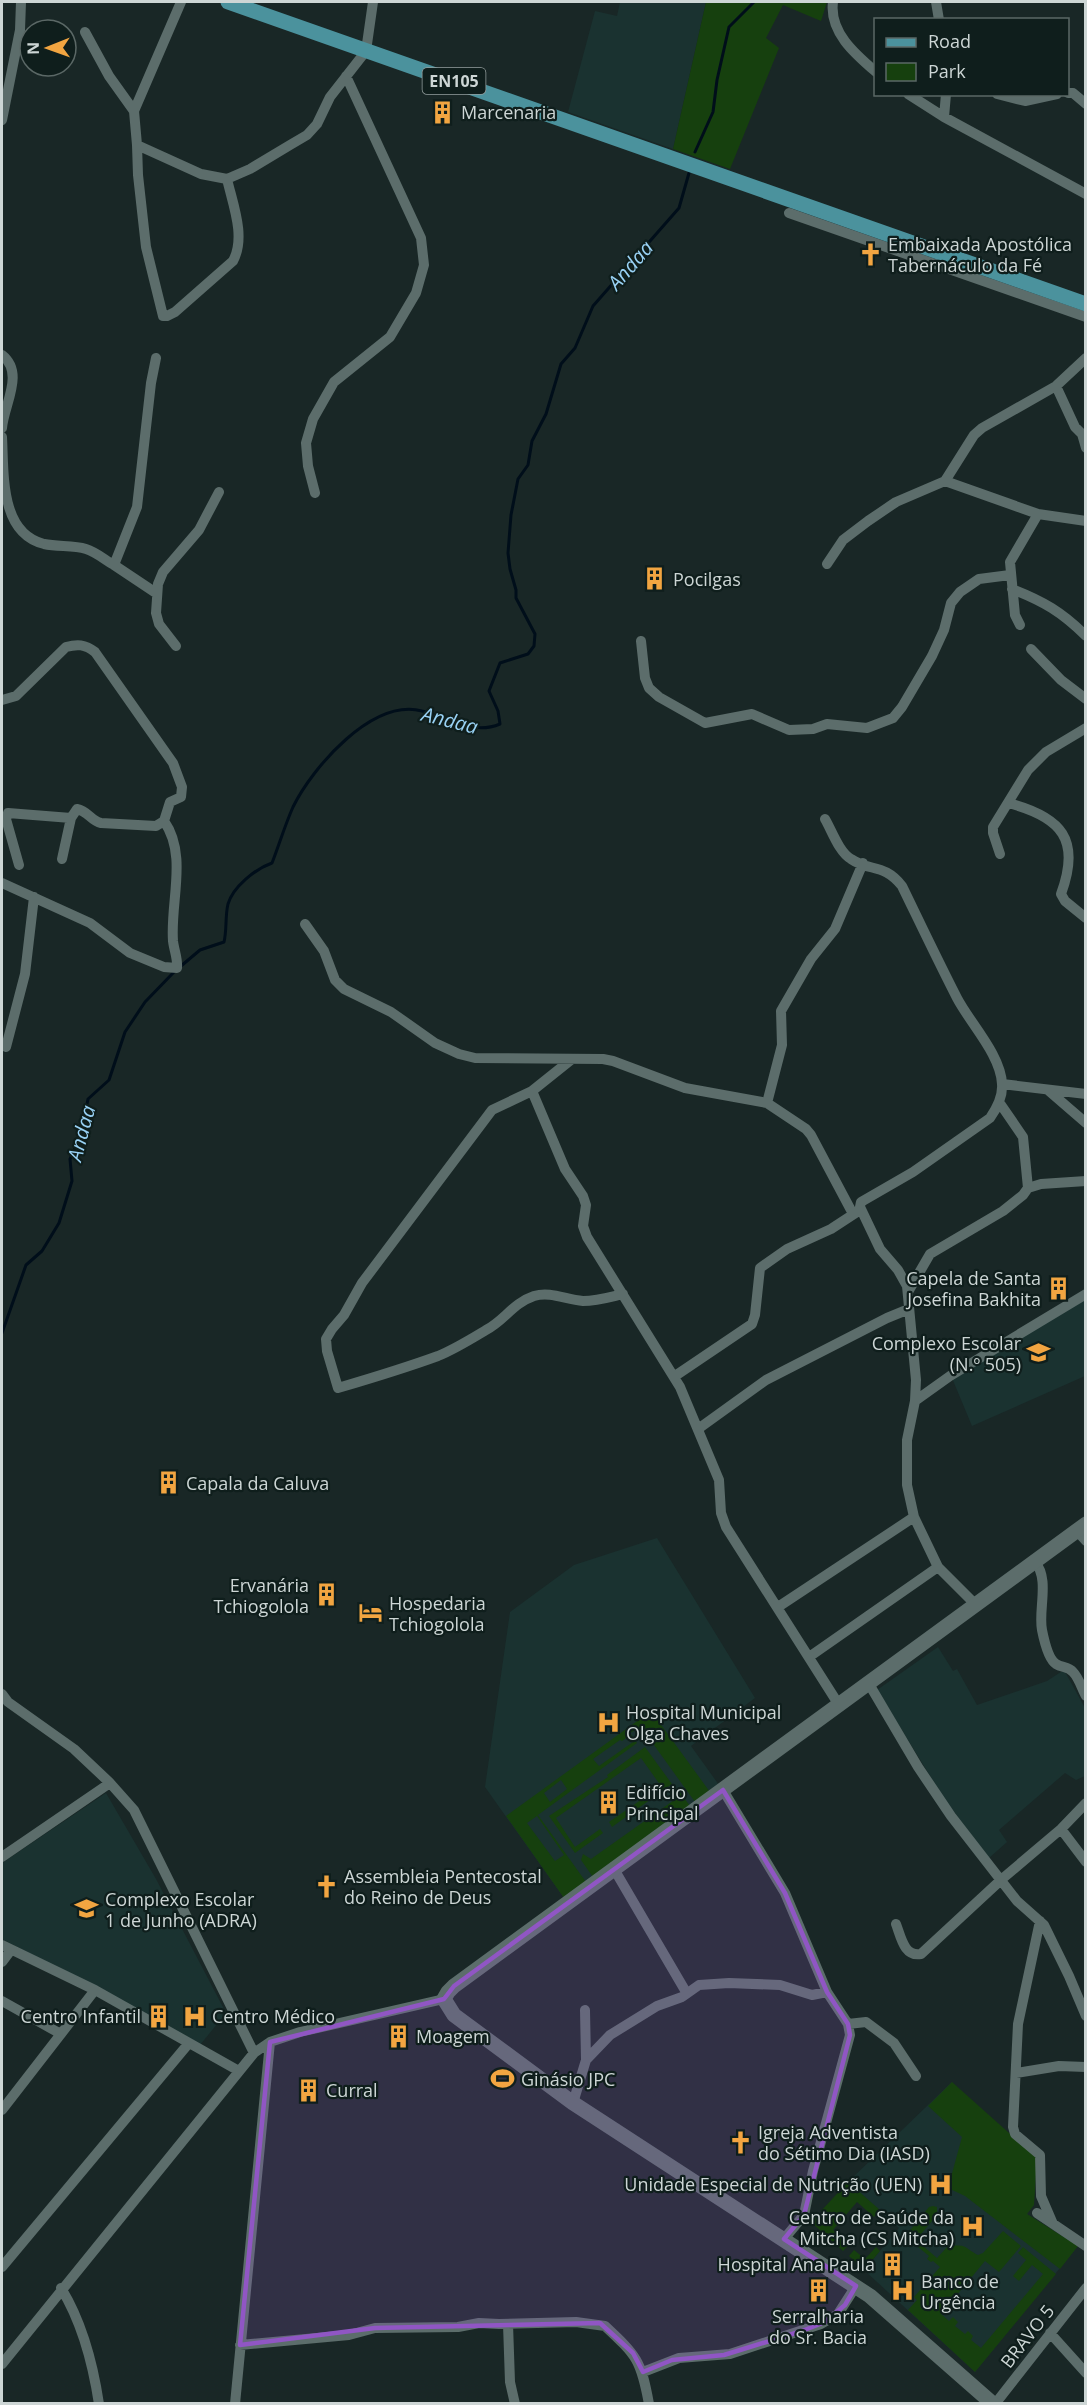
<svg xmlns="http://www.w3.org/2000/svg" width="1087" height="2405" font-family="'Open Sans',sans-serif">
  <rect width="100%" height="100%" fill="#192726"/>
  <path fill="#1a3230" d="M620 2H706L673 149 568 112 595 11 617 16Z
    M1085 1297V1376L972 1426 952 1378Z
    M657 1538 755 1698 691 1746 719 1785 564 1898 485 1787 510 1612 574 1565Z
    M938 1647 953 1671 957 1669 977 1705 1047 1681 1064 1670 1085 1708V1776L1076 1780 1065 1773 999 1830 1007 1842 989 1858 945 1800 877 1690Z
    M106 1793 156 1879 226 2013 200 2045 2 1939V1863Z
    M952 2082 1034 2205 1027 2214 1078 2246 975 2372 864 2270 899 2228 848 2182Z"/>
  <path fill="#16400e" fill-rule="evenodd" d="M706 2H827L821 21 783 5 766 38 779 48 730 169 673 149Z
    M651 1711 710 1792 695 1802 641 1727 630 1733 637 1743 538 1815 586 1882 564 1898 506 1816ZM629 1736 633 1742 599 1766 593 1759 620 1740 622 1741ZM561 1780 567 1789 550 1802 544 1793ZM537 1816 564 1855 555 1861 527 1823Z
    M645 1747 672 1784 612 1827 609 1822 661 1786 641 1758 556 1818 575 1847 600 1829 603 1833 575 1853 549 1816 608 1777 607 1775Z
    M673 1789 679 1791 690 1806 593 1877 581 1860 583 1854 591 1859 677 1798 670 1792Z
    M952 2082 1037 2158 1034 2205 1027 2214 1078 2246 1060 2269 965 2196 948 2188 962 2137 928 2106Z
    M848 2182 880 2210 874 2217 857 2202 833 2230 844 2240 852 2233 856 2237 843 2251 811 2222 816 2216 820 2219 825 2215 821 2211Z
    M933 2206 937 2207V2215L916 2240 937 2258 948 2246C968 2244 963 2247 978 2255L983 2253 1003 2231 1021 2246 999 2272 985 2261 941 2314 949 2321 953 2317 958 2322 955 2326 965 2334 968 2331 973 2336 971 2340 981 2348 1043 2274 1032 2265 1019 2281 1013 2276 1026 2260 1018 2253 1023 2247 1056 2274 975 2372 908 2310 917 2300 914 2297 940 2267 933 2261 931 2262 927 2259 929 2256 912 2242 915 2239 908 2233 929 2207Z
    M876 2247 880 2251 864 2270 849 2256 854 2250 865 2259Z"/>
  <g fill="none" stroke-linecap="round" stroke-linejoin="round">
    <path stroke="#000e1a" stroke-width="3" d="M695 152 713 112 717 80 729 27 754 2
      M181 966 200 950 224 942C227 930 225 916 228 904 233 887 255 869 272 863 279 845 285 825 293 807 312 768 372 698 422 711 448 717 472 736 500 724L498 711 489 691 500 663 528 654 534 646 535 634 516 598V590L510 569 508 553 511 515 518 479 528 465 532 441 546 414 561 364 575 348 593 306 679 208 689 173
      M2 1333 26 1265 42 1251 59 1223 72 1181 70 1159 81 1135 88 1099 109 1080 125 1032 145 1002 174 972"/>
    <path stroke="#5c6d6b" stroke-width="10" d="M833 2C829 32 855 54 876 72
      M936 2 939 20
      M85 32 109 76 134 111 137 145 201 174 227 179 250 169 290 145 307 135 317 124 330 97 366 51 373 2
      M1068 93H1073L1086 104
      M908 94 944 117 1086 194
      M997 94 1025 101 1057 94
      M134 111 181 2
      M944 117 946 94
      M2 120 20 30 21 2
      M137 145 138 175 146 247 163 316H167L175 312 233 261C246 237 233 205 227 179
      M789 213 1086 317
      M2 355C25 373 4 404 2 428
      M1056 386 1075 427 1082 434 1086 448
      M2 437C4 475 0 533 44 544 58 547 73 545 86 549 96 552 105 560 114 565L137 507 151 383 156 358
      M945 481 1038 514 1086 521
      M315 493 308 466 306 443 313 419 334 382 390 337 416 293 424 265 421 238 346 76
      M827 564 843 540 868 521 896 502 945 481 974 435 982 428 1056 386 1086 358
      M114 565 156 593
      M1012 589C1043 601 1062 612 1086 636
      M1020 625 1015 615 1010 562 1038 514
      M641 641 645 678 649 688 659 697 705 723 752 714 789 730 813 729 827 724 867 728 893 718 902 707 932 656 944 630 951 603 960 592 979 579 1010 575
      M176 646 159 624 156 613 158 584 163 572 199 530 219 492
      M1031 649 1061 680 1086 699
      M2 700 16 696 66 647C77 644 85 644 95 652L173 763 182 787 181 797 170 802 164 821 156 826 101 823C91 821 88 811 77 809L71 818 62 859
      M1008 803C1062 817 1081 840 1061 894L1065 901 1086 918
      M825 819C832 831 839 852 851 859 870 872 884 863 902 886 920 923 938 961 957 998 970 1023 1001 1055 1002 1084 1003 1097 997 1108 990 1118L913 1172 861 1202 860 1207 880 1249 898 1270 907 1286 916 1380 915 1401 907 1440V1485L914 1517 938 1567 976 1605
      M1000 854 993 833V827L1028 770 1046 752 1086 728
      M19 865 6 819 8 813 71 818
      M2 883 90 923 130 953 164 967 177 968C178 959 174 950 173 941 170 902 188 855 164 821
      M305 924 324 951 335 980 344 989 391 1012 435 1043 459 1054 475 1058 603 1059 613 1061 685 1088 767 1103 806 1129 811 1135 853 1214
      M6 1047 25 974 34 897
      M572 1059 532 1091 492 1110 362 1283 344 1315 332 1329 326 1339 327 1351 338 1388C372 1378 405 1368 438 1356 455 1349 471 1339 486 1330 504 1321 513 1303 534 1296 551 1291 566 1300 583 1301 597 1301 610 1297 623 1294
      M1002 1084 1086 1094
      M532 1091 565 1169 583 1196 586 1205 583 1226 587 1237 680 1387 719 1480 721 1513 726 1527 839 1705
      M1049 1091 1086 1123
      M999 1102 1023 1137 1028 1188
      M767 1103 782 1045 781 1011 811 959 835 929 863 863
      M908 1292 930 1254 1003 1211 1023 1195 1028 1188 1041 1184 1086 1181
      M675 1376 752 1324 755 1315 760 1268 787 1249 831 1229 857 1212
      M915 1401 950 1376 1086 1294
      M698 1429 766 1380 887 1318 909 1309
      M1077 1531 1086 1541
      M1035 1562C1050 1579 1038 1610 1042 1630 1044 1640 1048 1659 1056 1664 1062 1668 1068 1666 1073 1672 1079 1678 1082 1689 1086 1696
      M778 1607 914 1517
      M809 1657 938 1567
      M869 1684 918 1767 951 1816 1017 1901 1044 1925 1069 1976 1086 2016
      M2 1694 8 1702 74 1749 110 1783 134 1810 254 2053
      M723 1790 785 1893 827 1992 848 2024 850 2035 813 2171 804 2215 784 2239
      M1061 1829 1086 1862
      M2 1857 110 1783
      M614 1869 686 1992
      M1040 1921 1018 2024 1013 2127 1015 2134 1040 2155 1041 2196 1053 2224
      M896 1924C901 1937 904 1957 921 1954L1002 1879 1061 1829 1086 1803
      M2 1945 95 1990 239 2071
      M2 1962 11 1950
      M2 2001 61 2034
      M848 2024 866 2022 894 2043 916 2076
      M586 2060 610 2035 657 2006 682 1997 699 1985 729 1983 780 1985 812 1995 827 1992
      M1016 2073 1059 2066 1086 2067
      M573 2103 586 2060 585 2010
      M2 2110 95 1990
      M1037 2213 1086 2246
      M2 2267 189 2043
      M61 2288C82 2322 93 2364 99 2404
      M508 2324 510 2382 515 2404
      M1050 2333 1086 2373
      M240 2345 349 2335 375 2328 458 2327 479 2323 499 2324 576 2322 605 2326C637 2356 641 2360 649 2404
      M2 2364 254 2053 270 2042 300 2032 444 1999
      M643 2372 679 2358 730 2354 821 2324 838 2314 856 2286
      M235 2404 270 2042
      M995 2404 1086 2288"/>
    <path stroke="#5c6d6b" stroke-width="15" d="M993 2404 870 2296 573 2103 454 2015 444 1999 448 1992 454 1986 1086 1524"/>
    <path stroke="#4b929d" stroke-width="15" d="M228 2 1086 304"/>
  </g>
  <path fill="#9056c4" fill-opacity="0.2" stroke="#9056c4" stroke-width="4.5" stroke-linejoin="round" d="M723 1790 785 1893 827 1992 848 2024 850 2035 804 2215 784 2239 856 2286 845 2305 825 2322 802 2331 724 2355 672 2360 643 2372 633 2353 600 2323 375 2328 240 2345 270 2042 444 1999 454 1986Z"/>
  <defs>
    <symbol id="building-bare" viewBox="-9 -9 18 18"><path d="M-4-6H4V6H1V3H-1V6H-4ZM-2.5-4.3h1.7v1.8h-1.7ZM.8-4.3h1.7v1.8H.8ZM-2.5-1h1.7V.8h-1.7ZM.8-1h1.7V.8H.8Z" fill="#f2a541" stroke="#0f1e1c" stroke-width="2.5" paint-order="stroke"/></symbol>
    <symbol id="church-bare" viewBox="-9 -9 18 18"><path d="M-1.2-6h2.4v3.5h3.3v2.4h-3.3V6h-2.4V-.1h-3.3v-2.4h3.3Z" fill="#f2a541" stroke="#0f1e1c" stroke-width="2.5" paint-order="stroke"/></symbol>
    <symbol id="school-bare" viewBox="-9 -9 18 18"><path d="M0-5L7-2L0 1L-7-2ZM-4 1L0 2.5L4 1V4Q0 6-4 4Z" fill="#f2a541" stroke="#0f1e1c" stroke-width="2.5" paint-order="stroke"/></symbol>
    <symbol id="hotel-bare" viewBox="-9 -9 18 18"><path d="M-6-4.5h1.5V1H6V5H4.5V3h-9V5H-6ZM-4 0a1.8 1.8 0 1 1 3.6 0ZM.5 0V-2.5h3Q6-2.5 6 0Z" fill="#f2a541" stroke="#0f1e1c" stroke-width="2.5" paint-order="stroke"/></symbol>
    <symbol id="hospital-bare" viewBox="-9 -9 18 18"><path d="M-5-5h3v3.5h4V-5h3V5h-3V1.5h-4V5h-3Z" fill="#f2a541" stroke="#0f1e1c" stroke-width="2.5" paint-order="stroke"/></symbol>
    <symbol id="stadium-bare" viewBox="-9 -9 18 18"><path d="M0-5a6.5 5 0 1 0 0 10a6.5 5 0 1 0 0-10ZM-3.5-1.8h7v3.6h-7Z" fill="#f2a541" stroke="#0f1e1c" stroke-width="2.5" paint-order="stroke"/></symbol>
  </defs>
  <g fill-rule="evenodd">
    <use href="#building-bare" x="426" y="96" width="33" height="33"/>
    <use href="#church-bare" x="854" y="238" width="33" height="33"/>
    <use href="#building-bare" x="638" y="562" width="33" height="33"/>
    <use href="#building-bare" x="1042" y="1272" width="33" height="33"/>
    <use href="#school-bare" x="1022" y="1336" width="33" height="33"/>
    <use href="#building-bare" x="152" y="1466" width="33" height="33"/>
    <use href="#building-bare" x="310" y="1578" width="33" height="33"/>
    <use href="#hotel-bare" x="354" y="1596" width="33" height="33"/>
    <use href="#hospital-bare" x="592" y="1706" width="33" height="33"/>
    <use href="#building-bare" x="592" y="1786" width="33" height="33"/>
    <use href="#church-bare" x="310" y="1870" width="33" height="33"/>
    <use href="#school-bare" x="70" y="1892" width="33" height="33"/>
    <use href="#building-bare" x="142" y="2000" width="33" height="33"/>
    <use href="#hospital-bare" x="178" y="2000" width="33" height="33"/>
    <use href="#building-bare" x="382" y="2020" width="33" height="33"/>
    <use href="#stadium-bare" x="486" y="2062" width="33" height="33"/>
    <use href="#building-bare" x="292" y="2074" width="33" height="33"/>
    <use href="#church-bare" x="724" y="2126" width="33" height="33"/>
    <use href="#hospital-bare" x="924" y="2168" width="33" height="33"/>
    <use href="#hospital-bare" x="956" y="2210" width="33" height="33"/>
    <use href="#building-bare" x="876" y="2248" width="33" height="33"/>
    <use href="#building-bare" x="802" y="2274" width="33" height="33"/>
    <use href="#hospital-bare" x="886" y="2274" width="33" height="33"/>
  </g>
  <g text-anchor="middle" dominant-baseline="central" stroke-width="4.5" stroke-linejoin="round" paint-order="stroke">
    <rect fill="#0f1e1c" stroke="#949f9e" stroke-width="1.5" x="422.5" y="68" width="63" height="26" rx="4.5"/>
    <g font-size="16" font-weight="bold" fill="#cdd6d5">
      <text x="454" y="81">EN105</text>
    </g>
    <g font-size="18" fill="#cdd6d5" stroke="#0f1e1c" text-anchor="start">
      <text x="461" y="112">Marcenaria</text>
      <text x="888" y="244">Embaixada Apostólica<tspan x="888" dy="21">Tabernáculo da Fé</tspan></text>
      <text x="673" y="579">Pocilgas</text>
      <text x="1041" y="1278" text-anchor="end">Capela de Santa<tspan x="1041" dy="21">Josefina Bakhita</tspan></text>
      <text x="1021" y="1343" text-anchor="end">Complexo Escolar<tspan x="1021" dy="21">(N.º 505)</tspan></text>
      <text x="186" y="1483">Capala da Caluva</text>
      <text x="309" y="1585" text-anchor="end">Ervanária<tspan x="309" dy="21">Tchiogolola</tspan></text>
      <text x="389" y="1603">Hospedaria<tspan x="389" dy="21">Tchiogolola</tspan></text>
      <text x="626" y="1712">Hospital Municipal<tspan x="626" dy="21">Olga Chaves</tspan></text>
      <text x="626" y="1792">Edifício<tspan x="626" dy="21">Principal</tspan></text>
      <text x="344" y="1876">Assembleia Pentecostal<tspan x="344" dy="21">do Reino de Deus</tspan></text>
      <text x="105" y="1899">Complexo Escolar<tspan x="105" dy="21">1 de Junho (ADRA)</tspan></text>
      <text x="141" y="2016" text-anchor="end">Centro Infantil</text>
      <text x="212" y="2016">Centro Médico</text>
      <text x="416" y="2036">Moagem</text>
      <text x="521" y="2079">Ginásio JPC</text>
      <text x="326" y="2090">Curral</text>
      <text x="758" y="2132">Igreja Adventista<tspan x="758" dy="21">do Sétimo Dia (IASD)</tspan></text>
      <text x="922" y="2184" text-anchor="end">Unidade Especial de Nutrição (UEN)</text>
      <text x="954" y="2217" text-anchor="end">Centro de Saúde da<tspan x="954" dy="21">Mitcha (CS Mitcha)</tspan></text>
      <text x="875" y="2264" text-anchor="end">Hospital Ana Paula</text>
      <text x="921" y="2281">Banco de<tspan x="921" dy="21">Urgência</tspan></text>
      <text x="818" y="2316" text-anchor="middle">Serralharia<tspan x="818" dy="21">do Sr. Bacia</tspan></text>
    </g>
    <g font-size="18" fill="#cdd6d5" stroke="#0f1e1c">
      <text transform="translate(1027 2336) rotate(-52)">BRAVO 5</text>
    </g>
    <g font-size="20" font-style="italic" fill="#99d2f5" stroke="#0f1e1c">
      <text transform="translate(630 265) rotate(-49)">Andaa</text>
      <text transform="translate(450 720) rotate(14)">Andaa</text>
      <text transform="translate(81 1133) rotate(-75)">Andaa</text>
    </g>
  </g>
  <rect width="1087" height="2405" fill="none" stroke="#cdd6d5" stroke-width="6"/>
  <rect x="874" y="18" width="195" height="78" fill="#0f1e1c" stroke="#5b6866" stroke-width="1.5"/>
  <rect x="886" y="38" width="30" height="9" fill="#4b929d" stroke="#5b6866" stroke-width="1.5"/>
  <text x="928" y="48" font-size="18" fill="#cdd6d5">Road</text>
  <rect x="886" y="63" width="30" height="18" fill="#16400e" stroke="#5b6866" stroke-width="1.5"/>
  <text x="928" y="78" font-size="18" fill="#cdd6d5">Park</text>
  <g transform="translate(48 48) rotate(269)"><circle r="28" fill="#0f1e1c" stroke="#5b6866" stroke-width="1.5"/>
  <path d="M0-4.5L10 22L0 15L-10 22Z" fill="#f2a541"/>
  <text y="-9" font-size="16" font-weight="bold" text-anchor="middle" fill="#cdd6d5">N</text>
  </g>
</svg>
